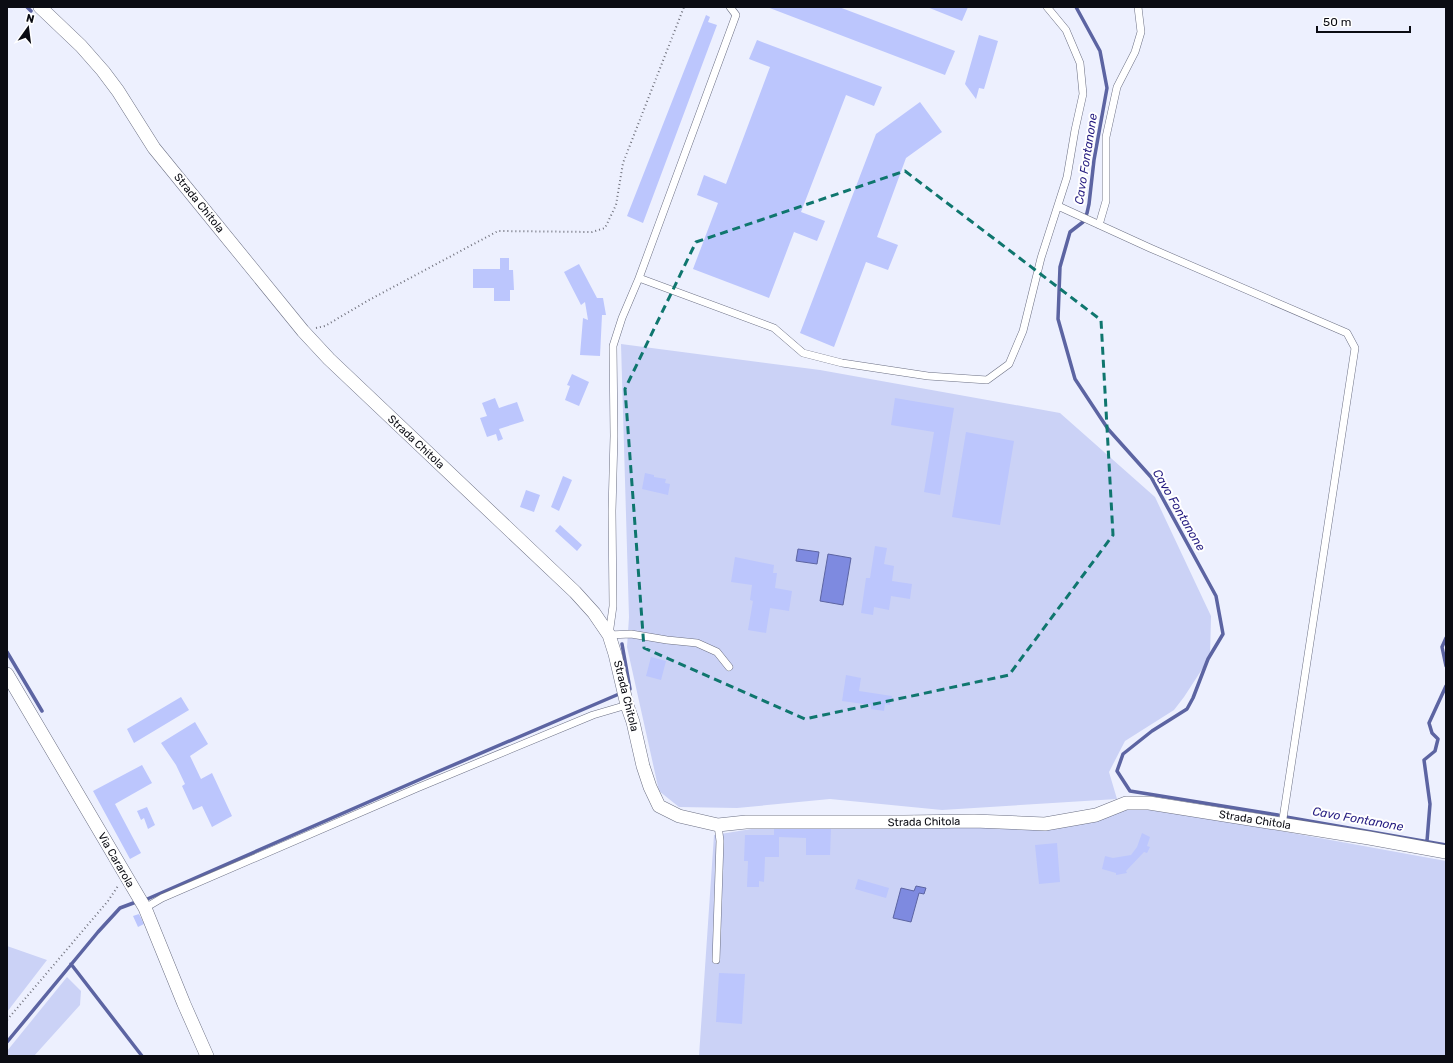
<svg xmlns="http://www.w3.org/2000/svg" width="1453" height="1063" font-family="Rubik,sans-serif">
  <rect width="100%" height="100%" fill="#edf0fe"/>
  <path fill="#cbd2f6" d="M621 344 820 370 1060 413 1155 497 1211 616 1210 657 1184 697 1174 710 1125 741 1109 772 1117 799 942 810 830 799 737 808 679 807 659 791 627 647 629 617Z
    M1126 810H1149L1209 818 1446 861V1056H699L714 835 771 826 1102 819Z
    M7 946 47 960 7 1012Z
    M67 977 81 991 80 1005 34 1056H7V1051Z"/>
  <path fill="#7e8ae0" stroke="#5c64a2" d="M798 549 819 552 817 564 796 561Z
    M828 554 851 558 843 605 820 601Z
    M916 886 926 888 924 894 919 893 911 922 893 918 901 888 914 891Z"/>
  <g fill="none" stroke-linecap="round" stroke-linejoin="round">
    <path stroke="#5c64a2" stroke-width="3.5" d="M27 7 31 11
      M1076 7 1100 51 1107 88 1094 160 1089 204 1087 213 1083 222 1070 232 1060 267 1058 319 1075 379 1108 429 1151 477 1216 596 1223 634 1208 659 1193 698 1187 709 1152 731 1123 754 1117 771 1130 791 1278 815
      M1446 638 1442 647 1446 666
      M622 644 630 689
      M7 652 42 711
      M1286 817 1446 845
      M1427 841 1430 804 1424 760 1435 751 1438 739 1432 733 1429 723 1446 686
      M145 900 430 775 619 694
      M71 964 142 1056
      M7 1042 98 932 120 908 136 902"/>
  </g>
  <path fill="#bcc6fd" d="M767 7H839L955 51 945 75Z
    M927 7H968L962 21Z
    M706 15 710 17 708 22 717 25 643 223 627 216Z
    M979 35 998 41 984 89 979 88 976 99 965 84Z
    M757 40 882 87 874 106 846 95 801 212 825 221 817 241 794 232 769 298 693 269 718 203 697 195 704 175 726 184 770 67 749 59Z
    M920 102 942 132 906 158 877 237 898 245 888 270 866 262 834 347 800 333 876 134Z
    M500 258H509V270H513L514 290H510V301H494V288H473V269H500Z
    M579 264 597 298H603L606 315H602L600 356 580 355 583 318 588 320 585 302 581 305 564 272Z
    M572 374 589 382 579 406 565 400 570 386 567 385Z
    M495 398 499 408 517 402 524 421 499 429 503 439 498 441 496 434 487 437 480 418 487 416 482 403Z
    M895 398 954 408 940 495 924 492 934 432 891 425Z
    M966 432 1014 441 1000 525 952 517Z
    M645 473 654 475V477L666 479 665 483 670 484 668 495 642 489Z
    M563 476 572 480 559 511 551 507Z
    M526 490 540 495 534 512 520 507Z
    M560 525 582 545 577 551 555 531Z
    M875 546 887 548 884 564 894 566 892 581 912 584 910 599 891 596 889 610 874 607 873 615 861 613 866 578H870Z
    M735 557 774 565 773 573H777L775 588 792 591 789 611 770 608 766 633 748 630 753 601 750 600 752 585 731 582Z
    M651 657 666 661 661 680 646 676Z
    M846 675 861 678 859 691 892 696 890 705 885 704 884 711 871 709V705L842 701Z
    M181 697 189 710 134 743 127 729Z
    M195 722 208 744 190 756 201 779 212 773 232 816 212 827 202 806 193 810 182 786 185 784 176 765 161 743Z
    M142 765 152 783 115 804 141 853 130 859 93 791Z
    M147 807 155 825 148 829 144 818 141 820 137 811Z
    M774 826 831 828 830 855H806V838L779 837V857H765L764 882 759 881V887H747L748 861H744L745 835H774Z
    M1142 833 1150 837 1147 846 1150 847 1147 853 1144 852 1126 871 1127 873 1116 875V873L1102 869 1105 856 1113 858 1131 855 1137 847Z
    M1057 843 1060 882 1039 884 1035 845Z
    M858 879 889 888 886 898 855 889Z
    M139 914 144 924 138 927 133 916Z
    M719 973 745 974 742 1024 716 1022Z"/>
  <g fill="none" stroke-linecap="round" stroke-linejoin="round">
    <defs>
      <path id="lane" d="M1058 206 1150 248 1347 333 1355 348 1282 825
        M1099 225 1106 201V137L1117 87 1135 52 1141 32 1138 7
        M639 278 774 328 803 353 842 363 928 376 987 380 1009 364 1023 331 1041 258 1067 177 1075 130 1083 94 1080 63 1066 30 1047 7
        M729 667 717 652 697 643 667 640 631 634 609 635 613 606 612 511 614 436 613 346 622 318 639 278 736 15 730 7
        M145 908 162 898 417 788 593 715 627 705
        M716 960 720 841 718 825"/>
      <path id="street" d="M40 7 81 46 103 71 118 91 154 148 303 331 329 359 575 592 594 613 609 635 615 654 627 705 633 722 643 766 650 787 659 806 679 816 718 825 746 822H904L974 821 1045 824 1096 815 1126 803H1149L1369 838 1446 852
        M7 674 145 908 184 1004 207 1056"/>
    </defs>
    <use href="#lane" stroke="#6c7084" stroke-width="8"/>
    <use href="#street" stroke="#6c7084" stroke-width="14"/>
    <path stroke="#72737e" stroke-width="2" stroke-dasharray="1 3" stroke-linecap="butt" d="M316 328 325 326 369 300 498 231 592 232 605 228 616 205 623 163 684 7
      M7 1020 108 901 118 886"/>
    <use href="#lane" stroke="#fff" stroke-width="7"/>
    <use href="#street" stroke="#fff" stroke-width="13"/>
  </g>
  <path fill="none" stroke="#0f766e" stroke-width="3" stroke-dasharray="8 5" stroke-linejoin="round" d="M905 171 1101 320 1113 535 1009 675 805 719 644 648 625 389 696 242Z"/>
  <g text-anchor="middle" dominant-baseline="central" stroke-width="4" stroke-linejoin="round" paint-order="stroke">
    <g font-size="11" fill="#0b0c13" stroke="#fff">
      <text transform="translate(199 203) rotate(51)">Strada Chitola</text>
      <text transform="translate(416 442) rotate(43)">Strada Chitola</text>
      <text transform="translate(626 696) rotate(76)">Strada Chitola</text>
      <text transform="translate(1255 820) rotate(9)">Strada Chitola</text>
      <text transform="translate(924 822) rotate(-1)">Strada Chitola</text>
      <text transform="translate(116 860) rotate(60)">Via Cararola</text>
    </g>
    <g font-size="12" font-style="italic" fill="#241b80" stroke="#fff">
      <text transform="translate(1086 159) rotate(-81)">Cavo Fontanone</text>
      <text transform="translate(1179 510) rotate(60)">Cavo Fontanone</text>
      <text transform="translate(1358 819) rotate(10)">Cavo Fontanone</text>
    </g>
  </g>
  <rect width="1453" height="1063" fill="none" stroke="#0b0c13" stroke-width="16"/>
  <g transform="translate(28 28) rotate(14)" stroke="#ffffff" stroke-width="3" paint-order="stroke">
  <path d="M0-3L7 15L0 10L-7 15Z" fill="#0b0c13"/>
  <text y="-6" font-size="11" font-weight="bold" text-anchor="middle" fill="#0b0c13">N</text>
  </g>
  <path d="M1317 26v6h93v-6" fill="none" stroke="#0b0c13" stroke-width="2"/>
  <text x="1323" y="26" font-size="12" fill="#0b0c13" stroke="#ffffff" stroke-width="3" paint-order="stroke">50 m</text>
</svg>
